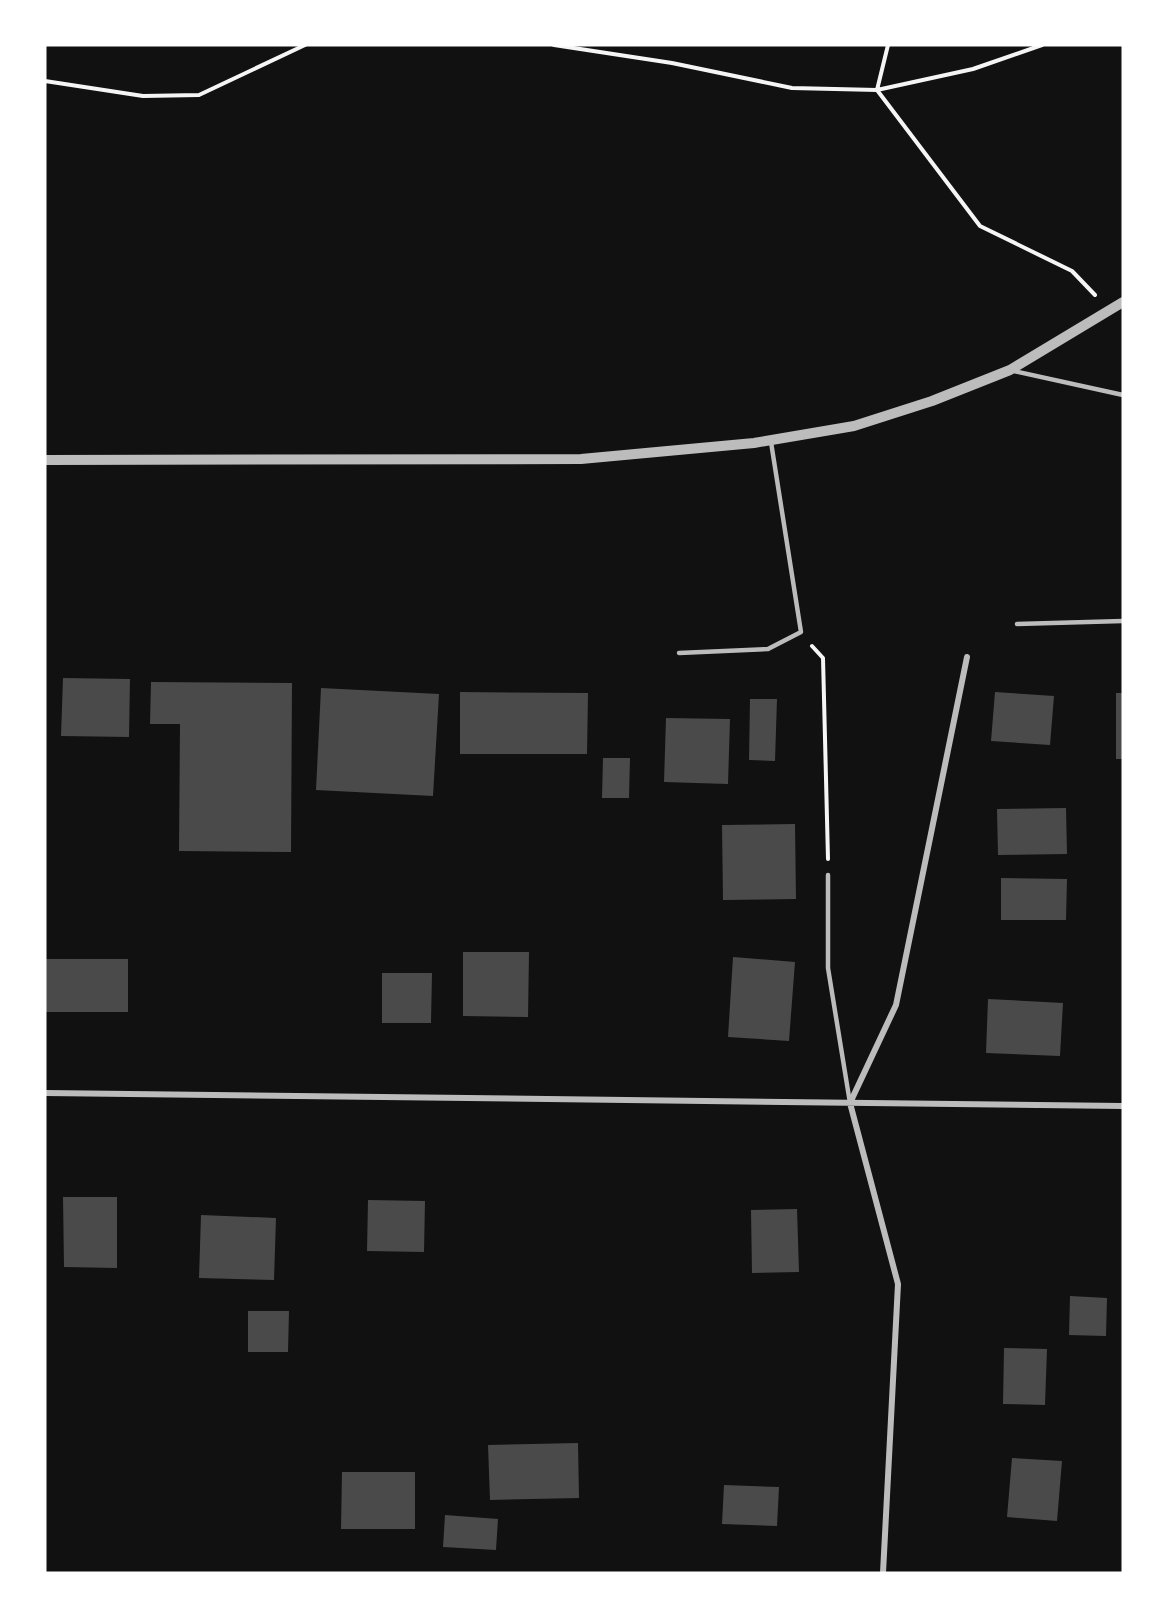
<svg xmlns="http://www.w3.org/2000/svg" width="1168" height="1618" font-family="'IBM Plex Sans',sans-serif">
  <rect width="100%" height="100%" fill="#111"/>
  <path fill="#4a4a4a" d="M63 678 130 679 129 737 61 736Z
    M151 682 292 683 291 852 179 851 180 724H150Z
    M321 688 439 694 433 796 316 790Z
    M460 692 588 693 587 754H460Z
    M995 692 1054 696 1050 745 991 741Z
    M1116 693H1123V759H1116Z
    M750 699H777L775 761 749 760Z
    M666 718 730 719 728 784 664 782Z
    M603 758H630L629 798H602Z
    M1066 808 1067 854 998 855 997 809Z
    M795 824 796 899 723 900 722 825Z
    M1001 878 1067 879 1066 920H1001Z
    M463 952H529L528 1017 463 1016Z
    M733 957 795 962 789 1041 728 1037Z
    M45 959H128V1012H45Z
    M382 973H432L431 1023H382Z
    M988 999 1063 1003 1060 1056 986 1053Z
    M63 1197H117V1268L64 1267Z
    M368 1200 425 1201 424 1252 367 1251Z
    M797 1209 799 1272 752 1273 751 1210Z
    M201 1215 276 1218 274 1280 199 1278Z
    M1070 1296 1107 1298 1106 1336 1069 1335Z
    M248 1311H289L288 1352H248Z
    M1004 1348 1047 1349 1045 1405 1003 1404Z
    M578 1443 579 1498 490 1500 488 1445Z
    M1012 1458 1062 1461 1057 1521 1007 1517Z
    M342 1472H415V1529H341Z
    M724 1485 779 1487 777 1526 722 1524Z
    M445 1515 498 1519 496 1550 443 1547Z"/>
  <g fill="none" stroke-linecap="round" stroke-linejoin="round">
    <path stroke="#f5f5f5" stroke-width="4" d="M554 45 672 63 792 88 877 90 973 69 1042 45
      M888 45 877 90 980 226 1072 271 1095 295
      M45 81 143 96 199 95 305 45
      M812 646 823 658 828 859"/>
    <path stroke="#bcbcbc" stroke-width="4.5" d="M1014 371 1123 395
      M1017 624 1123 621
      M679 653 768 649 801 632 771 442
      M828 875V968L850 1103"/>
    <path stroke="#bcbcbc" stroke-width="6" d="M45 1093 1123 1106
      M883 1573 898 1284 850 1103 896 1005 967 657"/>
    <path stroke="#bcbcbc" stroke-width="10" d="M45 460 581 459 754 443 854 426 932 401 1010 370 1123 302"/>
  </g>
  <rect width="1168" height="1618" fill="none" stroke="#ffffff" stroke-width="93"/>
</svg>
